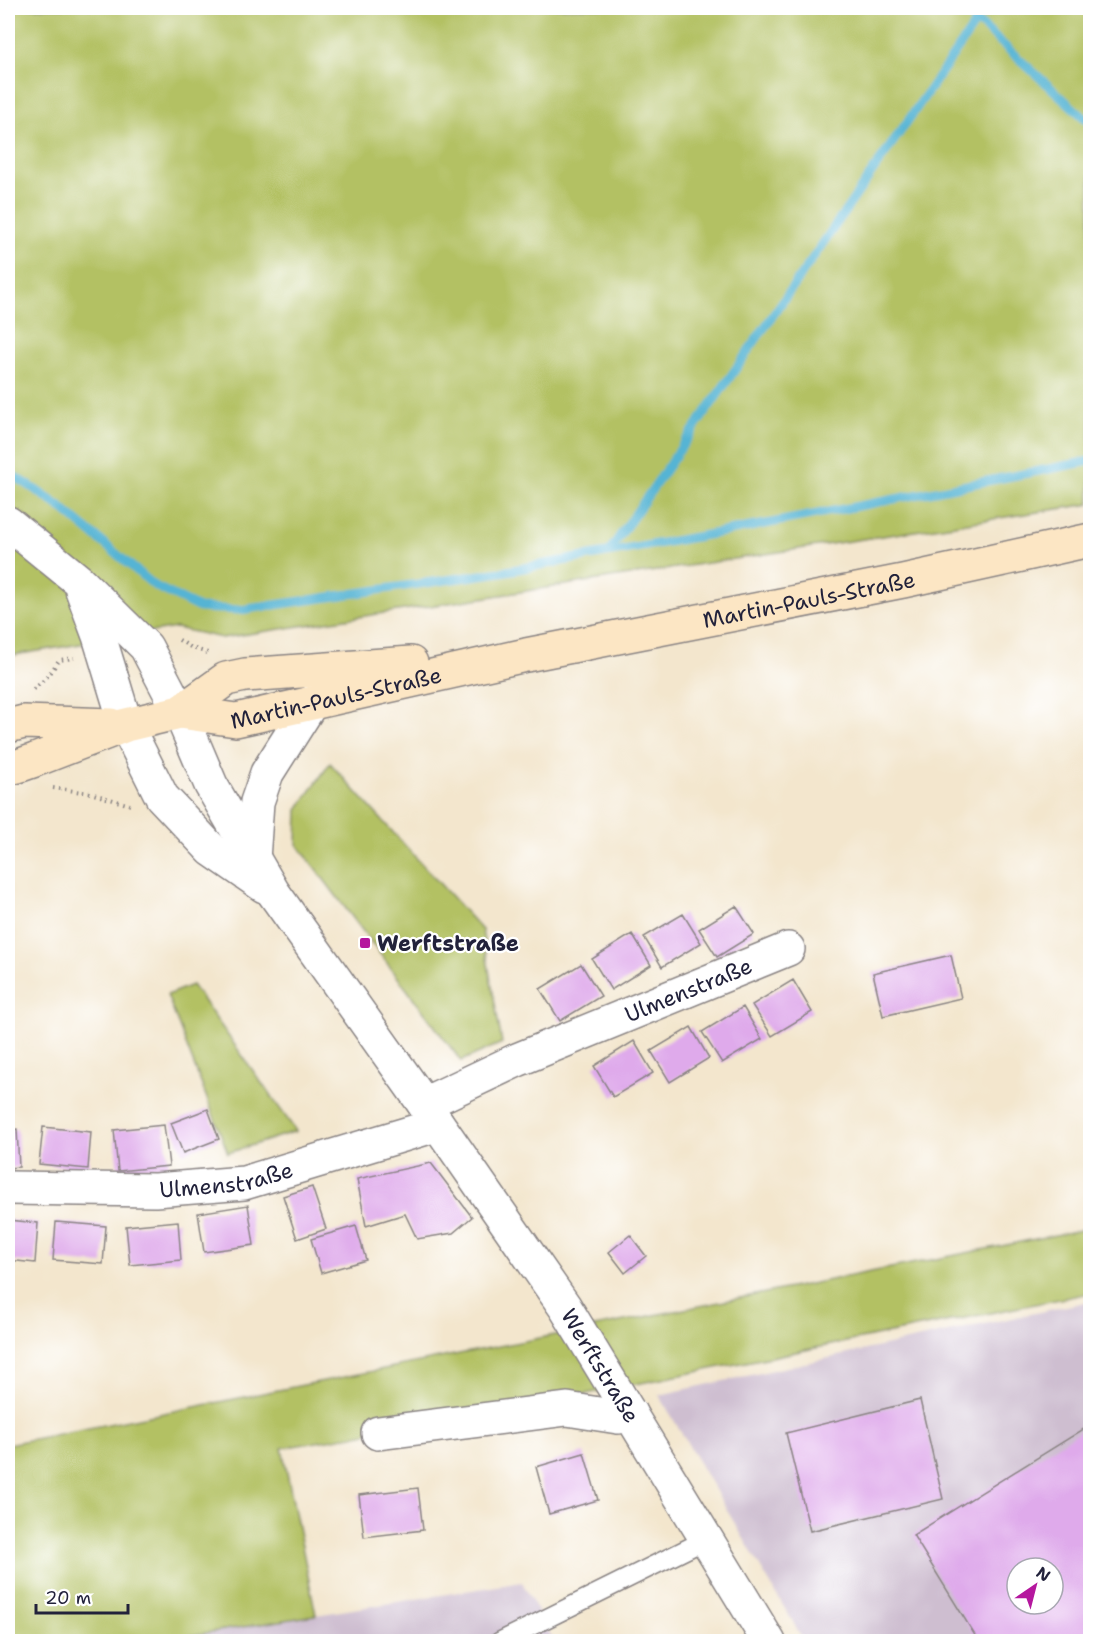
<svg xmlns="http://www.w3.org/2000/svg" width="1098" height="1649" font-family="'Shantell Sans',sans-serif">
  <rect width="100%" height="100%" fill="#fff"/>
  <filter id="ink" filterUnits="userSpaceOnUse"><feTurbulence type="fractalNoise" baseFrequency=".0167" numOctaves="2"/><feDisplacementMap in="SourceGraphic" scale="12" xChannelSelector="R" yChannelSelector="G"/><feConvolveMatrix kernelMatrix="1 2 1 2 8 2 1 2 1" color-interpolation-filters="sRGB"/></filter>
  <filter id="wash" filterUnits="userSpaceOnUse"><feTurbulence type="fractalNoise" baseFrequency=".008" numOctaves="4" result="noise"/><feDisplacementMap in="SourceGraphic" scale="24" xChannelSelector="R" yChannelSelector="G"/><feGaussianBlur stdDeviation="1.35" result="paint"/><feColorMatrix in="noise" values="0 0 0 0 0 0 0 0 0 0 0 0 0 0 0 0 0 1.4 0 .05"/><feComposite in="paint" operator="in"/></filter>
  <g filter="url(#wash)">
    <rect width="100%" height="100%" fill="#f3e6cd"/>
    <path fill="#cebed0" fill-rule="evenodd" d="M1090 1301V1641H804L659 1395ZM1017 1568H1053V1604H1017Z
      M522 1582 554 1641 157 1642 316 1615Z"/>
    <path fill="#b3c163" stroke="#6a724f" stroke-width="1.5" d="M8 8H1090V504L222 638 176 628 8 656Z
      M330 763 482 930 502 1043 461 1061 297 844 298 809Z
      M192 985 296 1131 228 1153 167 995Z
      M1086 1229 1090 1245V1293L556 1400 282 1448 316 1615 157 1641 8 1642V1444Z"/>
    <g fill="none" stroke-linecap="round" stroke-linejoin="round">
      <path stroke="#55b4d4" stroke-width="9" d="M8 473 27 484 59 506 155 586 199 608 240 610 501 572 740 529 1090 461
        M608 553 977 21 1090 123"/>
    </g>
    <g id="blocks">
      <path fill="#dfaaeb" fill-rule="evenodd" d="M736 906 754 934 717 957 699 929Z
        M683 914 701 943 662 967 644 937Z
        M632 934 651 965 611 990 592 959Z
        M951 955 961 998 883 1016 873 973Z
        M581 964 601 996 560 1021 540 989Z
        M793 980 812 1012 772 1036 752 1005Z
        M743 1007 762 1039 722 1063 702 1032Z
        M691 1027 709 1058 670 1082 651 1051Z
        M634 1041 653 1073 613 1097 594 1066Z
        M208 1109 219 1139 183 1153 171 1123Z
        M164 1125 169 1166 118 1171 114 1130Z
        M43 1127 91 1132 88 1169 39 1164Z
        M17 1129 19 1167 8 1168V1130Z
        M431 1163 472 1217 453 1233 417 1239 405 1214 366 1226 357 1179Z
        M312 1187 326 1229 297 1239 283 1196Z
        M248 1205 254 1245 204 1252 198 1213Z
        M8 1220 38 1223 35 1263 8 1260Z
        M178 1221 181 1260 130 1265 126 1226Z
        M56 1222 106 1226 103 1264 53 1260Z
        M356 1226 366 1260 321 1273 311 1239Z
        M630 1235 646 1256 625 1273 609 1252Z
        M920 1400 943 1499 810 1531 786 1433Z
        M1090 1425V1642H979L913 1535ZM1017 1568H1053V1604H1017Z
        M584 1453 598 1500 549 1514 536 1467Z
        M418 1488 423 1530 364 1537 359 1495Z"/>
    </g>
  </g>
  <g filter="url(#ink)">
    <use href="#blocks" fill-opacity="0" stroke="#8a8484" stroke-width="1.5"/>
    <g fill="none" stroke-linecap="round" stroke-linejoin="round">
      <defs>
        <path id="lane" d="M499 1642 707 1539"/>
        <g id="street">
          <path id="s1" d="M8 523 79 581 146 647 180 712 211 785 273 892 424 1104 565 1307 769 1642"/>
          <path d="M82 590 99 636 126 725 162 797 212 850 264 886"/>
          <path d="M253 859 257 802 267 773 312 702"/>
          <path id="s2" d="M424 1104 517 1060 788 949"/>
          <path id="s3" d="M8 1188 155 1190 244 1183 423 1129 437 1123"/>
          <path d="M378 1433 567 1409 618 1417 630 1413"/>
        </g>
        <g id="secondary">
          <path id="s4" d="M180 712 236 720 526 655 903 581 1090 540"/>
          <path d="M8 726 24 722 112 725"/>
          <path d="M8 768 18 766 35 760 126 725 180 712 226 679 245 675 411 663"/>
        </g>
      </defs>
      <use href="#lane" stroke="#8a8484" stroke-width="21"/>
      <use href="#street" stroke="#8a8484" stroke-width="36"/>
      <use href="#secondary" stroke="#8a8484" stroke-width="36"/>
      <path stroke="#8a8484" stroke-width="4" stroke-dasharray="1.5 4.5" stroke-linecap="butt" d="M179 640 192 648 208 653
        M33 689C44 682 52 671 59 660L74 658
        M53 788 90 793 130 805"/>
      <use href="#lane" stroke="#fff" stroke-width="18"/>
      <use href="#street" stroke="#fff" stroke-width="33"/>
      <use href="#secondary" stroke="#fce6c4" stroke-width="33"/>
    </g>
  </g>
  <rect fill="#b5179e" stroke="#fff" stroke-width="2" x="359" y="937" width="12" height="12" rx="3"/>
  <g text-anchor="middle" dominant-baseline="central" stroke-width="4.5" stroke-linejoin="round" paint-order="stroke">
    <g font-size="22" fill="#22223b" stroke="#fff">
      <text stroke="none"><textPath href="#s4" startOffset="642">Martin-Pauls-Straße</textPath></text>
      <text stroke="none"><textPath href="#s4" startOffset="159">Martin-Pauls-Straße</textPath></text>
      <text stroke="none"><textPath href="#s2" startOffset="288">Ulmenstraße</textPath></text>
      <text stroke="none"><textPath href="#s3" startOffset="219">Ulmenstraße</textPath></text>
      <text stroke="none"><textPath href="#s1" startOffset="1038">Werftstraße</textPath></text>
    </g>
    <g font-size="22" font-weight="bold" fill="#22223b" stroke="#fff" text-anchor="start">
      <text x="377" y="943">Werftstraße</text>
    </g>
  </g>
  <rect width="1098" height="1649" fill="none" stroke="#fff" stroke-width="30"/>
  <g transform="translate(1035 1586) rotate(35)"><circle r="28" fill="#ffffff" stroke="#a7a7b1" stroke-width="1.5"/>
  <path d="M0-4.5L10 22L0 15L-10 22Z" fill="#b5179e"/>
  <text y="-9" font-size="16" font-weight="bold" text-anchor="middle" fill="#22223b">N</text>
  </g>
  <path d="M36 1604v9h92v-9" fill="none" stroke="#22223b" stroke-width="3"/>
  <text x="45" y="1604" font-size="18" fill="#22223b" stroke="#ffffff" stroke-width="4.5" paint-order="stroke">20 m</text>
</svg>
